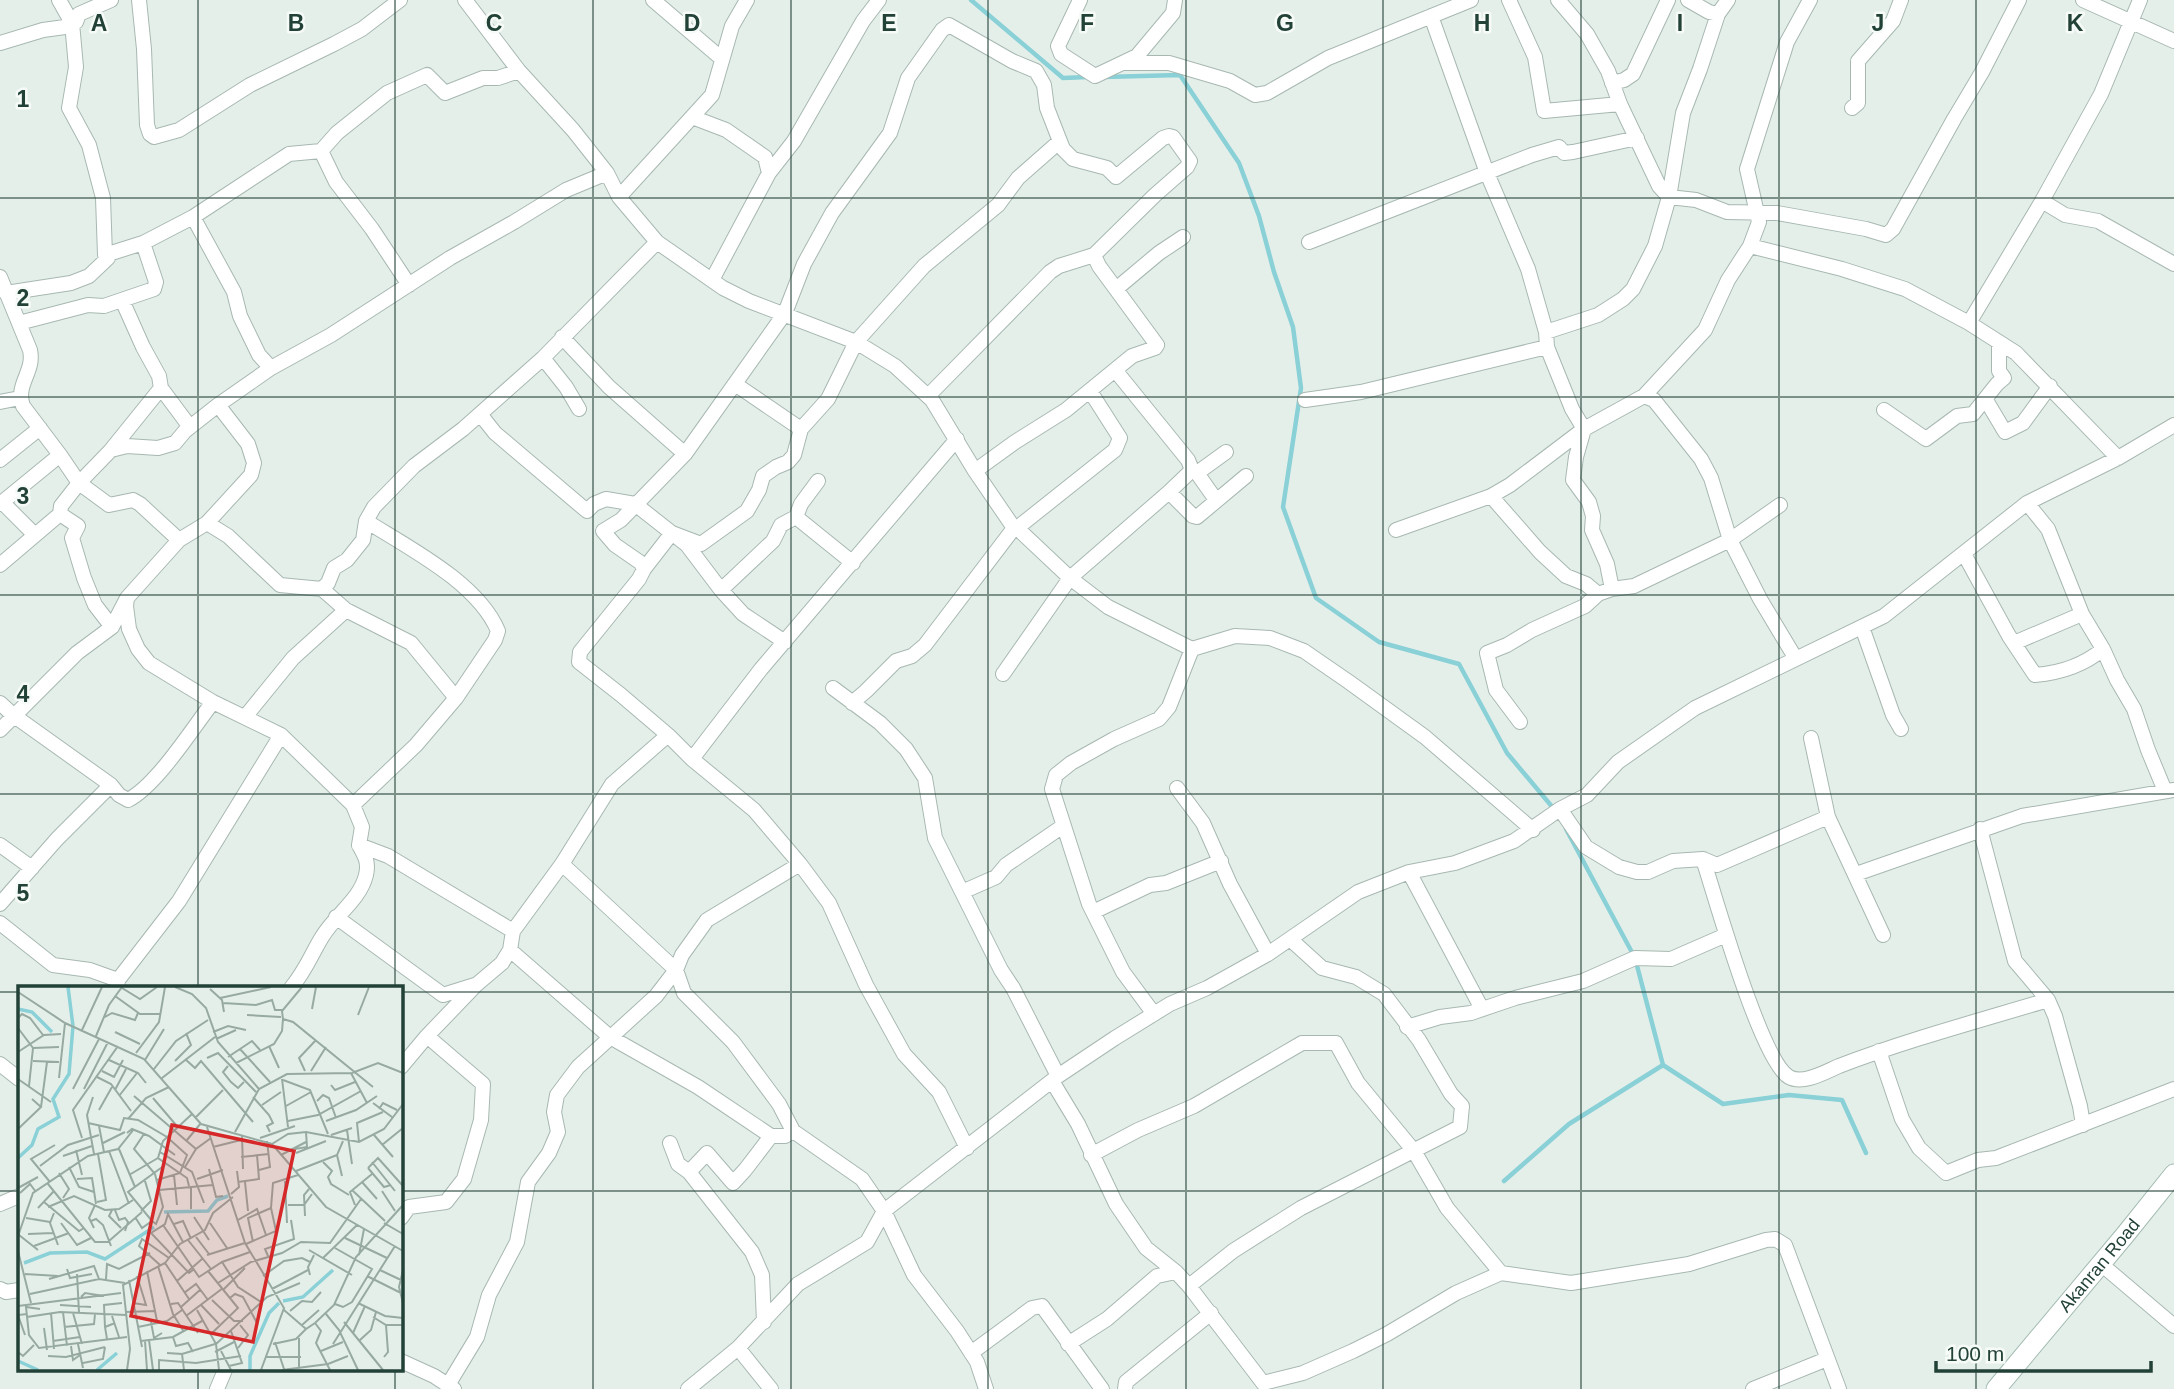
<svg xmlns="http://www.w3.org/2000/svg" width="2174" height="1389" font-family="Helvetica,sans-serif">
  <rect width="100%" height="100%" fill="#e5efea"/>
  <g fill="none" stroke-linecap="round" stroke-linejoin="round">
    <path stroke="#89d0d7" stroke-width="4.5" d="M971 0 1063 78 1088 77
      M1104 77 1180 75 1239 163 1259 216 1274 272 1293 327 1301 388 1283 507 1316 598 1379 642 1459 664 1507 753 1554 809
      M1566 829 1635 958 1663 1065 1723 1104 1789 1095 1842 1100 1866 1153
      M1504 1181 1569 1124 1663 1065"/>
    <defs>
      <path id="street" d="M59 0 72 23 76 67 69 108 89 145 103 198 105 255
        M139 0 144 49 147 125 150 134 154 137 179 130 250 85 334 44 362 29 400 0
        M465 0 519 71 573 130 607 173 619 197 657 242 723 288 749 301 856 342 895 366 932 400 975 471 1014 528H1017L1070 578 1108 607 1192 649 1235 636 1270 638 1304 651 1349 682 1425 737 1533 830
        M653 0 722 59
        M1080 0 1058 46 1061 54 1095 76 1137 56 1173 13 1175 0
        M1509 0 1535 57 1544 111 1620 104
        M1558 0 1587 34 1608 71 1620 104 1659 186 1669 197 1696 200 1727 212 1777 213 1866 229 1886 235 1893 229 1954 119 1982 72 2019 0
        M1688 0 1709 12 1718 14
        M2083 0 2174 41
        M1431 16 1487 173 1528 269 1546 332 1547 347 1572 409 1584 429 1576 457 1573 480 1589 502 1593 516 1592 530 1607 564 1612 589
        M0 43 43 30 65 27 76 22 79 14 111 0
        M1125 63H1169L1230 81 1255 95 1267 93 1328 58 1471 0
        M1612 83 1624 80 1633 74 1668 0
        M1852 108 1858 103V61L1893 21 1901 0
        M692 117 726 130 765 157 769 173
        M321 151 336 182 372 229 409 285
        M619 197 712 95 732 26 747 0
        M2042 201 2065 215 2098 221 2174 264
        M193 217 234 292 240 316 259 355 271 368
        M1309 242 1532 155 1559 147 1564 153 1573 152 1637 138
        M1750 246 1842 269 1905 289 1969 323 2016 353 2118 458
        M0 277 30 350C35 372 15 384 23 406L60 455 79 483 109 505 133 500 140 504 179 540
        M712 280 769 173 794 141 863 21 879 0
        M1116 289 1159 253 1183 237
        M6 293 71 283 89 276 108 258 105 255 143 243 193 217 289 154 321 151 337 133 387 93 427 75 445 93 483 78H498L519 71
        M122 300 143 347 159 376 161 388 190 427
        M19 323 88 305 104 306 154 289 156 282 143 243
        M1969 323 2042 201 2101 94 2140 0
        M1546 332 1598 315 1623 299 1633 289 1655 246 1669 197 1683 113 1700 69 1718 14 1728 0
        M562 337 609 387 685 454
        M543 358 566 387 579 409
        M1115 370 1188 460 1192 470
        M735 384 801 429
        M1644 396 1654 400 1701 459 1711 478 1730 540 1760 599 1796 659
        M1305 400 1361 392 1547 347
        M1986 400 2005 432 2023 423 2050 386
        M0 402 20 398
        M1884 410 1926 439 1957 416 1973 414 1997 384 2004 378 1999 371V342
        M480 414 495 433 587 511 594 504 606 499 635 504 687 545 721 590 743 614 785 642
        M111 450 161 388
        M0 460 40 428
        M975 471 1015 442 1066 410 1132 356 1155 348 1157 345 1099 266 1094 255
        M1197 473 1216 500
        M1169 492 1193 516 1197 517 1246 476
        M1491 496 1540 552 1566 576 1586 584 1598 594
        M2 502 34 534
        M2027 503 2048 529 2082 614 2103 649 2117 680 2134 709 2148 750 2165 791
        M0 504 60 455
        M60 514 78 526 72 538 84 578 95 605 112 627
        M796 517 853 563
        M207 523 228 536 280 585 322 589 346 610 411 643 456 698
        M1017 528 1115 450 1120 438 1090 391
        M1396 530 1491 496 1510 485 1584 429 1644 396 1705 330 1728 280 1750 246 1759 222 1747 169 1787 42 1810 0
        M1964 554 2009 636 2035 675C2060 673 2084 665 2103 649
        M0 565 60 514 61 506 79 483 111 450 127 446 158 448 175 443 185 431 218 405 271 368 331 335 450 258 514 222 566 190 607 173
        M644 569 641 563 615 545 603 531 621 520 685 454 785 313 804 264 832 213 890 133 908 78 942 30 949 25 1012 61 1036 71 1044 85 1047 108 1063 149 1073 159 1107 168 1116 177 1163 138 1169 136 1173 137 1190 161 1187 167 1155 195 1094 255 1059 266 1050 272 928 396
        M322 589 328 583 334 568 347 560 363 540 366 521 374 507 414 466 463 429 543 358 657 242
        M721 590 773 541 781 525 796 517 801 504 818 481
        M127 598 126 606 129 629 138 649 149 663 213 702 281 735 353 805 362 827 359 845 388 856 513 931
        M1862 627 1893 715 1901 729
        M2014 643 2082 614
        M1003 674 1070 578 1169 492 1192 470 1197 473 1226 452
        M833 688 880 723 906 749 925 778 935 838 1001 970 1013 988 1058 1076
        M0 703 13 715 111 785 119 795 128 800C157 785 192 729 213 702
        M852 703 866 691 896 661 912 656 925 645 1014 528
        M245 717 293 658 346 610
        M1520 722 1496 690 1487 653 1507 645 1532 630 1585 606 1598 594 1612 589 1634 586 1730 540 1780 505
        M0 730 77 653 112 627 127 598 179 540 207 523 251 475 254 463 248 444 218 405
        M1811 738 1828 817 1883 935
        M692 759 761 669 957 439
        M1177 788 1203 823 1230 884 1268 954
        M353 805 416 745 456 698 495 640 498 631C478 583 409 548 366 521
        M1560 809 1586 847 1619 867 1637 872H1648L1673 861 1703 859 1717 865 1828 817
        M1980 829 2015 961 2048 1000 2055 1016 2080 1106 2083 1125
        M0 845 32 868
        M1703 859C1715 896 1761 1061 1789 1077 1803 1085 1825 1072 1839 1066 1907 1040 1978 1021 2048 1000
        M562 864 676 970 684 993 733 1042 779 1104 793 1131 862 1179 884 1211 914 1275 957 1331 977 1362 986 1389
        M1409 872 1482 1009
        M1856 874 2022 816 2174 790
        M962 892 996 877 1006 865 1063 826
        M0 904 57 839 111 785
        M1093 912 1150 885 1166 883 1221 861
        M336 917 443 995 475 985
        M0 923 53 965 90 970 118 980
        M510 950 610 1037 698 1087 771 1136H785L793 1131
        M117 988 118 980 179 901 281 735
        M291 988C306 970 311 955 322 937 335 915 360 900 366 875 369 862 365 856 359 845
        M1154 1014 1123 972 1089 904 1052 789 1056 775 1071 763 1114 739 1159 719 1169 707 1192 649
        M1407 1027 1440 1017 1471 1013 1515 998 1583 981 1635 958 1671 959 1726 935
        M1879 1051 1902 1119 1919 1148 1946 1173 1978 1160 1996 1158 2174 1089
        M0 1064 19 1079
        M401 1067 427 1036 476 985 502 963 510 950 513 931 562 864 612 784 668 735
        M1052 1081 1078 1124 1116 1204 1146 1248 1176 1272 1189 1286 1263 1383 1303 1373 1353 1351 1387 1334 1456 1293 1501 1273 1571 1283 1689 1264 1766 1240 1775 1239 1785 1245 1839 1389
        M670 1143 678 1164 689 1172 752 1252 762 1275 764 1322
        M967 1148 939 1092 904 1054 866 985 829 903 800 864 754 810 692 759 668 735 621 695 579 662 580 652 639 579 644 569 672 533 701 544 747 511 759 490 763 476 776 467 788 462 794 455 801 429 828 399 856 342 924 266 998 205 1018 178 1060 141
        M1091 1155 1138 1130 1194 1106 1302 1043H1336L1358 1083 1414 1151 1447 1208 1501 1273
        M689 1172 707 1153 733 1183 745 1170 771 1136
        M0 1204 19 1196
        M401 1218 409 1207 446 1202 464 1179 481 1120 483 1084 427 1036
        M2101 1264 2174 1326
        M1189 1286 1233 1251 1301 1208 1460 1127 1462 1106 1451 1094 1419 1040 1384 994 1356 977 1322 968 1290 939
        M0 1289 6 1292 19 1290
        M1068 1344 1107 1319 1157 1276 1176 1272
        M738 1348 771 1389
        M971 1353 1032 1308 1042 1306 1102 1389
        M401 1361 434 1376 454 1389
        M448 1385 477 1337 489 1295 517 1242 528 1182 549 1153 558 1132 554 1112 557 1095 578 1067 656 996 676 970 682 955 707 920 800 864
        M217 1389 225 1370
        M688 1389 738 1348 798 1284 867 1242 884 1211 1058 1076 1115 1038 1170 1004 1207 988 1268 954 1358 892 1409 872 1455 863 1514 841 1560 809 1587 795 1618 762 1695 708 1884 616 2027 503 2118 458 2174 425
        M1125 1389 1126 1382 1211 1313
        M1753 1389 1827 1359"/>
      <g id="secondary">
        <path id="s1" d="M1996 1389 2125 1235 2174 1174"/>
      </g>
    </defs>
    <use href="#street" stroke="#a7b8b1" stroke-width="16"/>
    <use href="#secondary" stroke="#a2bbb1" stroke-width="21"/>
    <use href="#street" stroke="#fff" stroke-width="14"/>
    <use href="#secondary" stroke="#fff" stroke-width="19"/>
  </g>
  <path fill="none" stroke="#224237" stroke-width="2" stroke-opacity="0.55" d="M198 0V988M395 0V988M593 0V1389M791 0V1389M988 0V1389M1186 0V1389M1383 0V1389M1581 0V1389M1779 0V1389M1976 0V1389M0 198H2174M0 397H2174M0 595H2174M0 794H2174M0 992H19M401 992H2174M0 1191H19M401 1191H2174M198 1370V1389M395 1370V1389"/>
  <g text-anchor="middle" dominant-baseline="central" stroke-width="5" stroke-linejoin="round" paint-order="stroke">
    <g font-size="18" fill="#224237" stroke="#f6fbf8">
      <text stroke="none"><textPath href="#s1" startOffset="161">Akanran Road</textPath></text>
    </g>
  </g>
  <g transform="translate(18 986)">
    <rect width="385" height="385" fill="#e5efea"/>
    <path fill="none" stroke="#89d0d7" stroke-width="3.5" d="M0 23 14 26 34 46M0 172 14 159 20 143 41 131 35 113 51 88 55 40 50 1M146 226 190 225 199 214 210 210M6 277 32 267 69 266 87 273 136 241M265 315 285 311 315 284M0 375 20 384M79 384 99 367M232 384V370L251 327 261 317"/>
    <path fill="none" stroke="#97aaa2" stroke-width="2" d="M157 1 174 8 188 22 200 56 241 103M284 1 264 25 265 33 275 36 355 101M104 2 122 13 139 1M192 3 204 14 206 26M0 6 47 37 126 73 183 138 254 158 308 221 385 265M97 10 122 28H143M202 12 253 1M205 17 238 19 254 14 257 24H265M294 23 298 1M229 29 263 31M340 29 351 1M0 32 4 28 12 32 25 49M85 32 94 27 117 34 120 27M0 42 15 62 11 100M64 44 84 1M97 46 122 58M195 46 210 40 228 44M78 50 91 19 104 1M198 53 218 44M251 60 261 82M15 62 41 61M222 63 252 96M0 66 26 49 43 48M118 67 141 36 147 1M210 71 234 55 242 64M189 72 200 67 238 106M167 73 177 82 183 75 235 136M91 74 120 87 128 97M127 74 146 43M15 75 41 76M157 75 173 59 168 47M218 77 256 58 264 45 265 33M210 80 205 86 213 96 220 102 226 96M136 83 158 55 190 34M84 85 96 91 105 74M287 85 281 72 298 54M293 85 308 61M333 87 349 117M79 91 93 98 113 125M41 92 47 37M144 92 197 51M0 93 33 116M264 93 270 141M265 94 292 104 310 148M313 99 317 104 337 96M55 103 81 53M66 103 90 56M97 104 108 83M101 110 119 87M116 110 178 163M75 111 69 129 76 168M235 111 251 129 255 137 249 140 252 146M135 112 158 139M299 115 305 109 311 112 318 132M355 117 374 131M244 119 263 106M268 120 293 106M23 121 29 76M361 123 365 117 379 124M81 124 94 101M177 132 205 104M110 133 128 112 151 101M270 135 300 129 343 105M308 135 338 124 359 110M70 137 102 144 106 132 120 134 149 151 169 169 162 187 139 194M81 140 86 166M189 141 227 257 266 322 243 384M0 143 23 121 14 113M329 144 334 178M217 146 241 103 269 88 334 87 360 77 385 87M109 147 114 143 131 150 157 169M224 149 225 183M313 149 334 142M356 149 375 171M64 152 55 124 100 60M242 152 277 140M169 154 183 137M341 156 339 137 365 126M85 157 107 146M254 158 270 148 288 146 341 156 366 143 385 118M364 159 385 142M195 161 223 154M101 163 117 201M277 163 289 161 288 146M58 164 64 189M91 165 111 218M142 166 174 186 186 217M278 167 308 155M263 169 288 156M45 170 74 160M223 171 251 168M305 176 314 185 310 191 313 198 331 209M354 176 377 205M22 180 50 159 81 149M51 181 61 201 76 206M167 181 178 163 193 152M350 182 360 172 385 200M350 182 366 201 373 199M191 183 198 211 205 210M241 184 252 181 249 155M278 185 319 169M41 187 51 203 45 212M111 189 140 172M156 189 159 219M324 190 319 169 325 155M59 193 74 192 78 218M179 193 205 184M267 195 269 237M32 196 13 173 37 159M220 196 241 193 239 169M227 196 230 225M344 196 359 213M30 198 77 256H92M171 200 169 192 140 172 145 155 174 128M173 200V223M0 202 20 191M141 204 195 199M334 204 367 235M364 205 377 225M2 207 12 198 18 206M213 208 221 201 219 185M26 216 61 245 66 242M79 216 88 214 80 168M270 219H286L294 208M337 219 332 206 354 188M30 221 56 210 87 224 101 223 115 214M20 222 36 205M94 224 91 230 103 242M97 224 101 234 107 232 110 236 107 245M123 225 133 215 127 195M36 227 32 237 40 259M287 230 286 209 291 203M117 231 124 242 134 235 138 238 145 221 137 188 116 163 126 148M176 231 191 254M8 232 32 236M220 234 239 223 248 249M73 235 78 233 85 239 93 260M134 235 110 206 147 179M43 237 59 259 73 252M192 237 209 262M366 237 385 248M156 238 165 235 173 253M145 239 181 291 204 276 232 266M76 242 71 232 77 219M10 248 35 247M1 249 20 264M0 250 15 207 70 170 100 163 116 143M178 251 191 268M327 252 369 272M170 254 193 283M91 255 124 226M165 256 150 228 147 238 133 247 171 287 175 284M235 256 230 232 253 222M228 258 258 245 253 222 255 197 280 189M16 260 51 247M317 262 354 283 334 316 325 321 317 318M291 264 334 289M0 265 13 317M189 269 227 257M341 269 346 243M250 270 247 263 276 253 273 234M305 272 339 239M204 276 220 301 243 316M147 277 171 313M142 279 121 260 124 253 151 272M140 280 155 328 166 346M49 283 52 292 74 288M362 284 383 294M385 284 381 301 385 317M129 285 139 335M190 285 220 322 193 348M7 288 40 290M59 288 61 327M292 289 290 281 296 269M245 290 266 275 284 272 292 276M349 290 383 307M31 293 76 280 81 293M88 293 89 278 101 283 132 267M111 294 124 361M159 295 184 273M200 297 233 276 264 267 283 256 312 257 343 213M206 303 227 282M254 303 290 284M166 307 178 298 190 314M12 308 81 293 107 297M63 311 67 307 86 310M212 312 217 308 225 311 239 337M194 314 216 335H225M115 317 128 319 119 290M340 317 367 330 385 332M153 318 160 317 180 347M42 319 73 321M183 319 201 338M0 320 103 307M163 321 183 303M22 323 8 321 11 349 21 362 109 351M179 324 198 358 201 384M266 324 288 343 297 337 303 345 298 357 312 384M272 325 284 315 294 316 303 306M45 326 49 360M107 326 138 325M33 327 36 363M55 327 64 358M308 328 321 344 340 384M94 330 101 351M168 330 205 302M9 331 42 326 108 329M355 331 368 339H385M133 336 136 352 144 347M326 336 365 384M297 337 316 319 338 271 385 219M284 339 301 324M46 341 76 338 77 328M87 341 86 319 104 317M120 341 149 335 164 324M26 342 29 364M335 347 347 320M7 349 0 329 9 328M155 351 158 360 170 357 175 366M281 352V382M89 353 87 341 97 337M131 354 135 384M342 354 353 344 358 326M35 355 62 351M123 355 155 351 184 335M127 355 129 384M257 356 266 383M60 358 65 382M198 358 249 311 282 297M255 358 278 353 288 343M315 358 377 260M53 360 55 374 62 369M220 362 230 349 222 339M203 365 213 384M303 365 325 356M0 366 5 370 16 359M197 366 216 356M149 367 164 368 166 384M164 368 197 358M30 370 48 371 87 361M247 371H283M366 371 370 366 368 339M65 377 85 373 87 361M211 380 224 377 213 345M109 384 112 363 105 299 147 277 162 258 187 244 195 227 215 211M141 384V374L178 377 223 370M264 384 310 378 330 370"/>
    <path fill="#d62828" fill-opacity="0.15" stroke="#d62828" stroke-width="3.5" d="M154 139 276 165 235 356 113 330Z"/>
    <rect width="385" height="385" fill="none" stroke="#224237" stroke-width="3.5"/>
  </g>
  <g font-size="23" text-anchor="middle" font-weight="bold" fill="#224237" stroke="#f6fbf8" stroke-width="5" stroke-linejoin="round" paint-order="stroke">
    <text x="99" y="31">A</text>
    <text x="296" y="31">B</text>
    <text x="494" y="31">C</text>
    <text x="692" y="31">D</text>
    <text x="889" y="31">E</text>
    <text x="1087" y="31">F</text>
    <text x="1285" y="31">G</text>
    <text x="1482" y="31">H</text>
    <text x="1680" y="31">I</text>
    <text x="1878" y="31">J</text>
    <text x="2075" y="31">K</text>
    <text x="23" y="107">1</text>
    <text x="23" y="306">2</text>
    <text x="23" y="504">3</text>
    <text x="23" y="702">4</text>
    <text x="23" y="901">5</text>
  </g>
  <path d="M1936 1361v10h215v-10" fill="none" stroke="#224237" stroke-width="3.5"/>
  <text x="1946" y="1361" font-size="21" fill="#224237" stroke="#f6fbf8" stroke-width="5" paint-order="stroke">100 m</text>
</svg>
